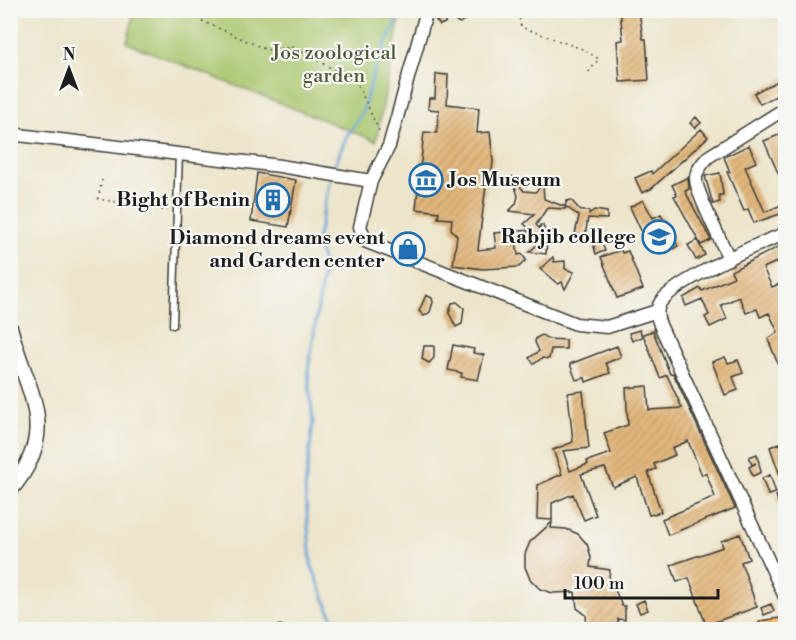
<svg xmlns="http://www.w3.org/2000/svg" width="796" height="640" font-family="'Libre Bodoni',serif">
  <defs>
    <pattern id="building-hatch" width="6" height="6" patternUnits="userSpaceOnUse" patternTransform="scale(1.5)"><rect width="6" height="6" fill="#e2b77d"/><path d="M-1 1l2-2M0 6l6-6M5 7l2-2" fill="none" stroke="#c19d6b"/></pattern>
  </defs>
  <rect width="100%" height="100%" fill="#f6f6f2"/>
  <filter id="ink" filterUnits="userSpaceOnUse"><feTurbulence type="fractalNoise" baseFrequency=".0167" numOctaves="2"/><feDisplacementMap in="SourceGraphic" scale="12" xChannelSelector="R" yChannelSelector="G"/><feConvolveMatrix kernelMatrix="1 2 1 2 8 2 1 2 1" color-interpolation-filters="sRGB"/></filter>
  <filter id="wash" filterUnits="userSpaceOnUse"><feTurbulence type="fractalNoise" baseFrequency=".008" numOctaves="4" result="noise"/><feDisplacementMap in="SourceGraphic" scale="24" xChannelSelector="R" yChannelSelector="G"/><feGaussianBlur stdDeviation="1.35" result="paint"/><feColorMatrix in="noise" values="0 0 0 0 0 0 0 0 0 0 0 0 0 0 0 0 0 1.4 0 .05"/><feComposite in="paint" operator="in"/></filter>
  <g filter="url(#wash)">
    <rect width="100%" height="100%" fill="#ede5cb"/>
    <path fill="#a9c66d" stroke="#627144" stroke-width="1.5" d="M381 11 400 17 376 141 127 43 133 18 129 11Z"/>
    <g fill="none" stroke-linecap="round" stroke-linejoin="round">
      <path stroke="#5fa0d2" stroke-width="3" d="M332 173 346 137 362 114 376 64 402 10
        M330 179 317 241 324 268 308 371 313 423 305 488 311 564 337 630"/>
    </g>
    <g id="blocks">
      <path fill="url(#building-hatch)" d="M620 10H639L643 39H646L649 80 620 82 617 41 623 40Z
        M461 11 466 18 460 23 453 20 456 13Z
        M441 13 448 16 445 23 440 25 435 19Z
        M436 74 448 75 447 104 479 108 477 133 490 132 493 162 490 185H486L478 250 496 248 494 233 531 230 524 224 535 214 509 211 516 204 518 196 512 176 524 191 535 192 543 185 544 199 566 207 565 209 547 208 536 225 540 229V225H543L547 240 546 254 529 252 537 245 538 237 531 230 516 240 518 255 522 254 526 260 519 267 483 269 453 265 457 236 451 229 452 219 438 218 439 212 416 209 424 132 437 133 439 110 428 109 429 98H435Z
        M786 77V91L760 104 754 93Z
        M696 117 701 123 695 128 690 123Z
        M701 129 708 137 651 189 642 193 635 178 651 171 652 174Z
        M786 132V191L764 141Z
        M749 145 756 162 745 167 765 212 786 203V212L754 223 748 209 744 211 727 172H730L724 157Z
        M257 173 296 180 288 227 251 221Z
        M720 173 723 195H719L720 202 713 204 705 176Z
        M688 177 689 189 685 191 711 240 701 245 674 196 677 195 672 185Z
        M571 200 581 211H589V214L594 210 607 212V219L588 218 585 236 575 234 579 216 565 206 567 201Z
        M643 200 653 218 661 214 678 246 666 253 657 236 646 241 630 207Z
        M601 240 605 251 596 254 593 243Z
        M697 240 705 255 696 260 688 245Z
        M786 243V258L763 268 772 287 786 281 785 382 768 339 778 332 769 313 760 317 757 309 746 313 739 297 721 305 727 319 710 327 705 317 709 315 702 299 686 306 683 298 700 288 702 291 734 277 731 271Z
        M621 250 622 253 628 251 643 289 617 298 601 257Z
        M553 257 554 262 565 261V269L574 272 565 289 562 282 558 284 540 269Z
        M426 295 432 298 433 302 430 312 424 316 419 311Z
        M457 302 464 308 462 324 456 327 449 313 452 303Z
        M640 330 642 337 632 341 629 333Z
        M653 331 670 374 673 373 735 508 668 535 662 519 715 497 706 473 702 475 688 441 672 448 675 455 654 464 656 469 648 472 661 512 649 515 637 477 613 487 605 468 581 474 596 515 584 520 573 494 552 503V520L537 519 538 485 562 474 553 450 573 442 568 393 583 391 589 448 563 451 570 471 588 464 587 461 611 453 604 433 628 425 626 388 647 386 649 410 682 408 667 375 660 378 643 334Z
        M542 335 548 339 566 340V349H551L549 359 542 358 534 364 529 358 539 351 535 342 536 338Z
        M453 345 474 349 473 353 484 355 478 380 461 377 462 373 448 370Z
        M424 346H434V358L429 363 422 359Z
        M617 346 621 357 606 363 610 373 586 382 585 378 576 380 570 364Z
        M725 357 728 363 738 360 743 373 733 377 738 390 725 395 712 362Z
        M780 443 786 460 784 487 770 447Z
        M757 454 761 472 753 476 749 467 756 463 752 465 749 457Z
        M770 475 776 493 768 495 762 478Z
        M786 493V519H785L776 496Z
        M552 522 551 528 566 529 578 534 587 544 591 557 590 567 610 570 609 576 622 606H625V620L618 619V630H587L586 615 577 608 575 592 553 593 540 589 530 579 525 567V554L530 542Z
        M740 534 749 559 741 562 757 607 706 625 689 578 677 582 671 565 723 547 721 541Z
        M644 600 648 610 640 613 636 604Z
        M771 604 774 611 764 615 761 608Z"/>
    </g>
  </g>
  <g filter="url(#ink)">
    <use href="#blocks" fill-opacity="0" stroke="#3b3a36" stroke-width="1.5"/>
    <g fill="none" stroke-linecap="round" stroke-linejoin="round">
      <defs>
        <path id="service" d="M173 325 179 154
          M280 629V630"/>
        <path id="minor" d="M427 10 389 146 371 181 360 227 367 242 576 324 607 327 657 311
          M10 134 280 166 371 181
          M786 234C762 241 672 283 660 303 656 310 657 318 660 325L786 599
          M729 259C723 244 694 190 696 177 697 169 703 163 708 157L786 108"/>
        <path id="tertiary" d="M10 329C26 392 62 429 10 490"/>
        <path id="primary" d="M765 630 786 627"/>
      </defs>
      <use href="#service" stroke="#3b3a36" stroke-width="9"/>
      <use href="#minor" stroke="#3b3a36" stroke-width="15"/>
      <use href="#tertiary" stroke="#3b3a36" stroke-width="18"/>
      <use href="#primary" stroke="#3b3a36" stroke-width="21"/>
      <path stroke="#3b3a36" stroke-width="1.5" stroke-dasharray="1.5 4.5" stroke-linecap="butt" d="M174 10 191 16 267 50 294 47 357 83 380 133
        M475 10 519 15 521 27 582 49 599 59 587 74
        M102 180 98 199 168 211"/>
      <use href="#service" stroke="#fff" stroke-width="6"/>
      <use href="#minor" stroke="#fff" stroke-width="12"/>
      <use href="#tertiary" stroke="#fff" stroke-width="15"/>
      <use href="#primary" stroke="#fcbd6f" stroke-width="18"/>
    </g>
  </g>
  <defs>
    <symbol id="museum-ring" viewBox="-11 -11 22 22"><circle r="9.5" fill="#f6f6f2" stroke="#1f6fb2" stroke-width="1.5"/><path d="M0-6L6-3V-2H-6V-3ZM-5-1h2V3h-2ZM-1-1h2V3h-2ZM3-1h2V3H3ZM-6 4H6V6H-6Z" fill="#1f6fb2"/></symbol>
    <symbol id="building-ring" viewBox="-11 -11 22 22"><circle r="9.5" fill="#f6f6f2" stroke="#1f6fb2" stroke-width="1.5"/><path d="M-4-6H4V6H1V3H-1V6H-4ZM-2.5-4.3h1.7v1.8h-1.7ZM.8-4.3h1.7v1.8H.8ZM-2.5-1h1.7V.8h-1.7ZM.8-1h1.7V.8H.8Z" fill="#1f6fb2"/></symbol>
    <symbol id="school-ring" viewBox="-11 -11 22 22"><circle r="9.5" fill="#f6f6f2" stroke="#1f6fb2" stroke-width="1.5"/><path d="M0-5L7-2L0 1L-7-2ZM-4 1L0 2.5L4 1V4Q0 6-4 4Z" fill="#1f6fb2"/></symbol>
    <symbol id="shop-ring" viewBox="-11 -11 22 22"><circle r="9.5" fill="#f6f6f2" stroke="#1f6fb2" stroke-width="1.5"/><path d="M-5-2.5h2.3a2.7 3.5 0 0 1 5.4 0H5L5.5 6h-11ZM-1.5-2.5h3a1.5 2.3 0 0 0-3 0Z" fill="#1f6fb2"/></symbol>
  </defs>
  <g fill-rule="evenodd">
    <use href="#museum-ring" x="407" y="161" width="38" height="38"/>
    <use href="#building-ring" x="254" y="181" width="38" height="38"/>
    <use href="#school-ring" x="640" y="218" width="38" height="38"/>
    <use href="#shop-ring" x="389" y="230" width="38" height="38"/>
  </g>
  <g text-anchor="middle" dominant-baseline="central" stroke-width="4.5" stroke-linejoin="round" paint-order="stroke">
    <g font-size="20" fill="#4d5838" stroke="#f6f6f2">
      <text x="334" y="53">Jos zoological<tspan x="334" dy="23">garden</tspan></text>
    </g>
    <g font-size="20" font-weight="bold" fill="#1c1c1c" stroke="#f6f6f2" text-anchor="end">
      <text x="449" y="180" text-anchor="start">Jos Museum</text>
      <text x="250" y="200">Bight of Benin</text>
      <text x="636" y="237">Rabjib college</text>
      <text x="385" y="238">Diamond dreams event<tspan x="385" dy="23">and Garden center</tspan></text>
    </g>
  </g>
  <rect width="796" height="640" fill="none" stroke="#f6f6f2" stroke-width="36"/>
  <g transform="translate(69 69)" stroke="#f6f6f2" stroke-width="4.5" paint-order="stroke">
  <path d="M0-4.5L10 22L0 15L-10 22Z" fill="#1c1c1c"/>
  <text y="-9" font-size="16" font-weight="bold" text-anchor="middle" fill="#1c1c1c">N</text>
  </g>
  <path d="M565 589v9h153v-9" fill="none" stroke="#1c1c1c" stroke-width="3"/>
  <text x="574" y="589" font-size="18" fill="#1c1c1c" stroke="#f6f6f2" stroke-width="4.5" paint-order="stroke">100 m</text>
</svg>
